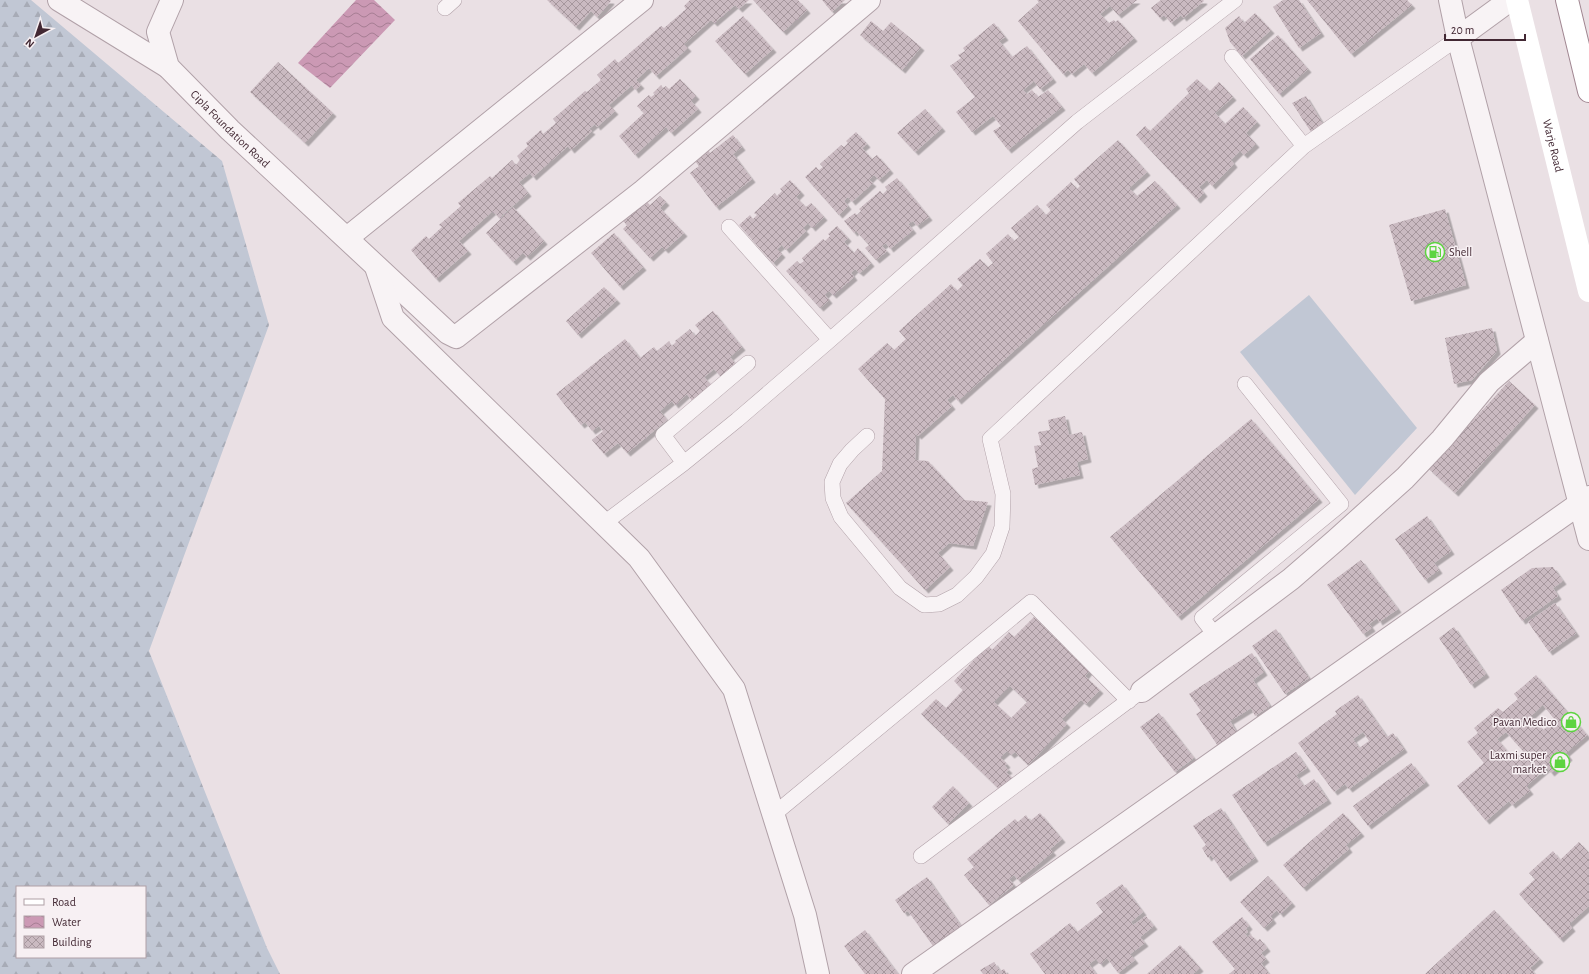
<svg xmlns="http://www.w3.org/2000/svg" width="1589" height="974" font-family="'Alegreya Sans',sans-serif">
  <defs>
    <pattern id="forest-firs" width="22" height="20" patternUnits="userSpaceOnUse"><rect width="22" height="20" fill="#c1c7d4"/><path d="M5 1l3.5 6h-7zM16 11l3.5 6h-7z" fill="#a7abb6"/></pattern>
    <pattern id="water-waves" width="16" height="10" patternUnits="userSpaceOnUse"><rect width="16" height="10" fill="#cb99b4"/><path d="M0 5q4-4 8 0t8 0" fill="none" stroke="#a67d93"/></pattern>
    <pattern id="building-cross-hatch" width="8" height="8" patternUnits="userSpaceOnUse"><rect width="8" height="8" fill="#cabac1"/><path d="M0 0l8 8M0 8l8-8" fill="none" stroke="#a6979d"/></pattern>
    <filter id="shadow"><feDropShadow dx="3.5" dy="3.5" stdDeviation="0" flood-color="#0004"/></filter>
  </defs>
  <rect width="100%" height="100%" fill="#eae0e4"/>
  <path fill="url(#forest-firs)" fill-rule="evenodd" d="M0 0H31L222 161 269 325 149 651 267 948 280 974H0ZM17 887H145V957H17Z"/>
  <path fill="#c1c7d4" d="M1309 295 1417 428 1355 495 1240 352Z"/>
  <path fill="url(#water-waves)" d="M356 0H374L395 20 330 88 298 63Z"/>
  <path fill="url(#building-cross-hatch)" fill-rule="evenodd" filter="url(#shadow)" d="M547 0H610L611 1 597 17 591 11 576 27Z
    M690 0H749L739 9 735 5 714 23 711 20 684 44 688 48 656 76 649 68 636 80 641 85 635 90 632 85 609 105 615 111 597 127 595 124 589 129 592 131 571 150 568 146 533 177 530 173 519 182 528 193 499 218 493 211 459 241 468 251 436 279 411 250 426 236 429 239 442 227 439 225 461 206 458 203 490 176 492 178 512 160 516 165 520 160 517 156 528 146 526 143 541 130 543 134 556 123 553 119 585 91 587 92 601 80 597 75 615 59 618 63 661 26 664 28 686 9 684 6Z
    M753 0H798L807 10 783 32Z
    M822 0H845L832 12Z
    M1037 0H1137L1118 15 1110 6 1100 14 1109 23 1114 20 1115 22 1118 20 1134 38 1092 73 1084 64 1072 74 1068 70 1063 74 1018 21 1039 2Z
    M1161 0H1203L1204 1 1183 18 1181 15 1171 23 1164 15 1160 18 1151 8Z
    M1283 0H1299L1321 33 1299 48 1273 7Z
    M1307 0H1407L1412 5 1351 54Z
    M1255 13 1271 30 1242 56 1230 42 1225 28 1239 16 1244 23Z
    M743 16 773 49 745 74 715 41Z
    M871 21 883 31 891 22 921 47 902 70 860 35Z
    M994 23 1005 37 999 41 1012 57 1027 46 1053 79 1040 89 1034 81 1023 90 1027 94 1032 90 1038 97 1048 90 1062 107 1008 150 993 131 1001 126 993 116 972 132 956 112 975 97 950 66 961 58 958 55 965 51 963 48Z
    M1278 35 1308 69 1279 94 1250 59Z
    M278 62 333 113 305 143 250 92Z
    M680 79 696 96 691 101 698 109 671 133 666 127 635 155 619 136 644 113 637 106 649 95 651 97 655 94 653 93 661 85 663 88 666 86 669 89Z
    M1197 79 1210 91 1219 82 1233 97 1215 113 1225 124 1243 107 1257 122 1246 133 1256 144 1244 155 1240 151 1231 160 1234 164 1212 186 1207 180 1199 187 1204 193 1197 200 1136 135 1145 126 1150 131 1189 93 1186 89Z
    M1306 96 1323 124 1311 132 1292 103Z
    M925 109 942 128 915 152 897 133Z
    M856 132 867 144 862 148 872 159 877 155 890 170 879 180 874 175 869 180 873 183 852 202 848 197 844 201 848 206 839 215 805 177 816 167 819 170 823 167 820 164 841 145 844 147 848 143 846 141Z
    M733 135 742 147 733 154 752 179 716 207 690 173 699 166 694 160 708 150 710 153Z
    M1118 140 1147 172 1129 188 1137 196 1155 181 1177 205 958 401 953 395 947 400 952 406 918 436 916 434 915 460 928 461 964 500 988 502 973 546 949 543 938 553 950 567 925 590 846 503 882 471 885 399 858 369 887 343 894 350 906 339 899 331 951 284 957 291 963 285 957 279 980 259 988 267 993 263 986 254 1008 234 1014 241 1019 237 1011 228 1037 205 1046 215 1051 210 1046 205 1071 182 1077 189 1080 186 1074 179Z
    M897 178 929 217 917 226 913 221 908 224 913 230 890 249 886 243 882 246 887 251 876 260 865 248 869 245 856 231 854 233 844 221 855 213 857 215 861 211 859 209 880 191 883 194 887 190 885 187Z
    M790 180 801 192 796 197 806 207 811 203 824 217 812 228 808 223 803 228 806 231 786 250 782 245 777 249 782 254 773 263 739 225 750 215 753 219 757 215 754 213 775 193 777 196 782 191 780 189Z
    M660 196 666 202 660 208 684 233 665 250 662 247 650 258 623 229 627 225 622 220 638 205 640 208 647 202 650 205Z
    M513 207 544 241 527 257 523 253 513 262 486 233Z
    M1445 209 1466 285 1411 301 1389 225Z
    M837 226 848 238 844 242 854 253 858 248 871 263 860 273 855 269 851 273 854 277 833 295 829 291 825 295 829 300 820 308 786 271 797 261 800 264 804 261 802 258 823 239 825 241 830 236 828 234Z
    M614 233 643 267 620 287 591 253Z
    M604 287 617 300 578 335 566 321Z
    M713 311 742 347 730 357 737 366 722 378 714 369 704 377 712 386 693 402 687 394 675 405 672 401 660 411 667 420 627 453 618 443 604 454 592 440 603 431 599 426 592 431 585 422 581 425 556 394 625 339 640 358 654 347 657 351 669 341 672 346 676 342 675 341 690 329 695 336 700 331 695 325Z
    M1492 328 1497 351 1472 380 1454 384 1445 338Z
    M1509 381 1535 405 1455 493 1429 469Z
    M1065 416 1069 435 1082 432 1088 459 1077 462 1080 475 1035 485 1032 469 1038 467 1034 446 1041 445 1038 432 1050 430 1048 420Z
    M1251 419 1319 499 1178 617 1110 537Z
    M1427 516 1451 551 1434 563 1439 570 1425 580 1395 539Z
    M1361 560 1398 609 1379 622 1377 618 1369 624 1372 628 1363 634 1327 585Z
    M1553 567 1563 581 1553 588 1558 596 1522 621 1501 590 1532 568Z
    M1555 603 1576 633 1549 652 1528 622Z
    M1034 617 1089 671 1085 676 1100 690 1086 704 1081 700 1062 719 1067 724 1028 765 1015 752 1011 755 1007 751 1000 757 1007 764 1005 766 1009 770 1006 772 1014 780 1002 792 921 714 936 699 946 708 963 690 954 681 988 645 992 650 1009 632 1014 637ZM1010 686 1027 702 1011 718 994 702Z
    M1454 627 1486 674 1471 685 1439 638Z
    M1276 629 1309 678 1285 694 1252 646Z
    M1252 653 1264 672 1253 680 1270 706 1255 716 1251 708 1230 721 1237 733 1218 746 1196 714 1201 711 1189 694Z
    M1536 675 1587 735 1566 753 1569 757 1551 773 1547 768 1526 786 1530 791 1512 805 1509 801 1486 821 1457 786 1484 763 1467 742 1478 733 1474 728 1498 708 1503 712 1518 699 1514 694ZM1543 705 1555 720 1543 730 1531 716ZM1506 732 1523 751 1514 759 1497 739Z
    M1358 695 1387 737 1393 733 1404 749 1349 789 1345 784 1334 792 1298 743 1337 714 1335 711ZM1363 732 1369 741 1359 748 1353 739Z
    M1159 713 1194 758 1175 772 1140 727Z
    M1296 752 1307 768 1296 775 1304 786 1314 779 1328 800 1264 843 1232 795Z
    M1411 763 1426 782 1368 826 1353 806Z
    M953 786 969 803 948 824 932 807Z
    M1221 808 1255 858 1227 878 1211 855 1208 858 1202 848 1206 845 1193 826Z
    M1040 813 1062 839 1050 849 1053 852 1018 880 1014 875 1009 879 1014 885 989 905 964 875 974 867 967 859 1015 819 1018 822 1026 815 1030 821Z
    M1343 813 1361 833 1346 845 1349 849 1303 888 1283 865Z
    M1579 842 1589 853V906L1569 924 1572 928 1560 939 1519 894 1535 879 1529 873 1553 851 1560 860Z
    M1268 876 1292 903 1280 914 1277 910 1270 916 1273 920 1264 928 1240 902Z
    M927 877 961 926 933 946 908 911 904 913 895 900Z
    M1122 884 1143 912 1131 922 1133 925 1146 916 1154 926 1140 937 1145 943 1130 954 1135 960 1118 973 1107 958 1100 964 1096 959 1089 964 1096 974H1045L1030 954 1070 923 1077 932 1103 912 1096 903Z
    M1494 910 1540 959 1530 968 1535 974H1425Z
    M1242 917 1249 926 1246 929 1248 932 1245 934 1248 937 1250 934 1257 941 1260 939 1267 948 1261 953 1266 959 1261 963 1269 974H1229L1235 969 1212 942Z
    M865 930 898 974H865L844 946Z
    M1180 945 1200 968 1193 974H1147Z
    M994 962 1000 971 1004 969 1007 974H983L980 970Z"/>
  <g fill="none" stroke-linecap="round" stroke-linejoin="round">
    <defs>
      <path id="lane" d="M445 8 454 0
        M1232 57 1304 146
        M729 227 830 340
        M867 436 852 450 840 464 832 482 833 498 841 517 900 588 924 605 939 604 957 595 976 577 993 554 1002 527 1003 494 990 439 1304 146 1458 38
        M684 463 663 435 748 363
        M603 524 684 463 737 420 830 340 1077 122 1235 0
        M1216 636 1202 618 1341 504 1245 384
        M773 815 1031 602 1129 701
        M921 856 1136 695"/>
      <g id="street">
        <path d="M59 0 168 67"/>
        <path id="s1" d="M172 0 158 32 168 67 230 130 448 333 456 337 643 191 869 0"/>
        <path d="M1450 0 1458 38 1589 539"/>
        <path d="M1458 38 1510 0"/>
        <path d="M347 238 642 0"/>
        <path d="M376 267 393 318 639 558 734 689 805 915 818 974"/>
        <path d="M1142 691 1291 579 1336 540 1405 478 1442 439 1489 382 1537 341"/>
        <path d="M913 974 1589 497"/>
      </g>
      <path id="highway" d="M1567 0 1589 91"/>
    </defs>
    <use href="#lane" stroke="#b1a1a8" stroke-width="16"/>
    <use href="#street" stroke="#b1a1a8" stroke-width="24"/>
    <use href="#highway" stroke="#a18792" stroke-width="24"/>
    <use href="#lane" stroke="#f8f3f5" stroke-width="15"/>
    <use href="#street" stroke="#f8f3f5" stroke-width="22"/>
    <path stroke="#fff" stroke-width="22" id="s2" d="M1517 0 1589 291"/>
    <use href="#highway" stroke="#fff" stroke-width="22"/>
  </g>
  <defs>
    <symbol id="fuel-ring" viewBox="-11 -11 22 22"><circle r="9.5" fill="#f7f0f3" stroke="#5dd440" stroke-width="1.5"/><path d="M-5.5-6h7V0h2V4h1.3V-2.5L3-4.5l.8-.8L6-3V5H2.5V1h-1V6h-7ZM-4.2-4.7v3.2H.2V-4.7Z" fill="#5dd440"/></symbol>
    <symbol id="shop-ring" viewBox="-11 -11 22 22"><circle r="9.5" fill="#f7f0f3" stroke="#5dd440" stroke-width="1.5"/><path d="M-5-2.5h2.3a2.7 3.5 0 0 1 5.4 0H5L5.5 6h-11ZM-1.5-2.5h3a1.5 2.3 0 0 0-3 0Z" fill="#5dd440"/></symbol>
  </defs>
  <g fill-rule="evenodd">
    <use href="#fuel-ring" x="1424" y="241" width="22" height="22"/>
    <use href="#shop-ring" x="1560" y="711" width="22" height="22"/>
    <use href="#shop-ring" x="1549" y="751" width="22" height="22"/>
  </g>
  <g text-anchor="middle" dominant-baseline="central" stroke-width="3" stroke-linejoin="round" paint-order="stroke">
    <g font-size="12" fill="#422833" stroke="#f7f0f3">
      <text stroke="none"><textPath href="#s1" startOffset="159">Cipla Foundation Road</textPath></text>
      <text stroke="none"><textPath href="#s2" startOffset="150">Warje Road</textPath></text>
    </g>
    <g font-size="12" fill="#422833" stroke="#f7f0f3" text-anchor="end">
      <text x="1449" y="252" text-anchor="start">Shell</text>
      <text x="1557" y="722">Pavan Medico</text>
      <text x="1546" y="755">Laxmi super<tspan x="1546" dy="14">market</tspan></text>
    </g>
  </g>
  <rect x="16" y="886" width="130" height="72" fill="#f7f0f3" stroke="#afa0a6"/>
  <rect x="24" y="899" width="20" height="6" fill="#ffffff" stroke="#afa0a6"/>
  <text x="52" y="906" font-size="12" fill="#422833">Road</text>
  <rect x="24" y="916" width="20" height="12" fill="url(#water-waves)" stroke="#afa0a6"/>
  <text x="52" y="926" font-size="12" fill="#422833">Water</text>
  <rect x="24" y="936" width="20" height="12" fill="url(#building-cross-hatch)" stroke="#afa0a6"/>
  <text x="52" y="946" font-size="12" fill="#422833">Building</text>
  <g transform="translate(36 36) rotate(220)" stroke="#f7f0f3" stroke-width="3" paint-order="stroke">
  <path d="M0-3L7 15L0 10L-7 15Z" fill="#422833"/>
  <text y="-6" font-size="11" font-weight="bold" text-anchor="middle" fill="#422833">N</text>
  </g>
  <path d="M1445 34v6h80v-6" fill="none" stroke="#422833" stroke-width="2"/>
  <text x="1451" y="34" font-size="12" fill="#422833" stroke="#f7f0f3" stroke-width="3" paint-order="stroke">20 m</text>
</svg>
